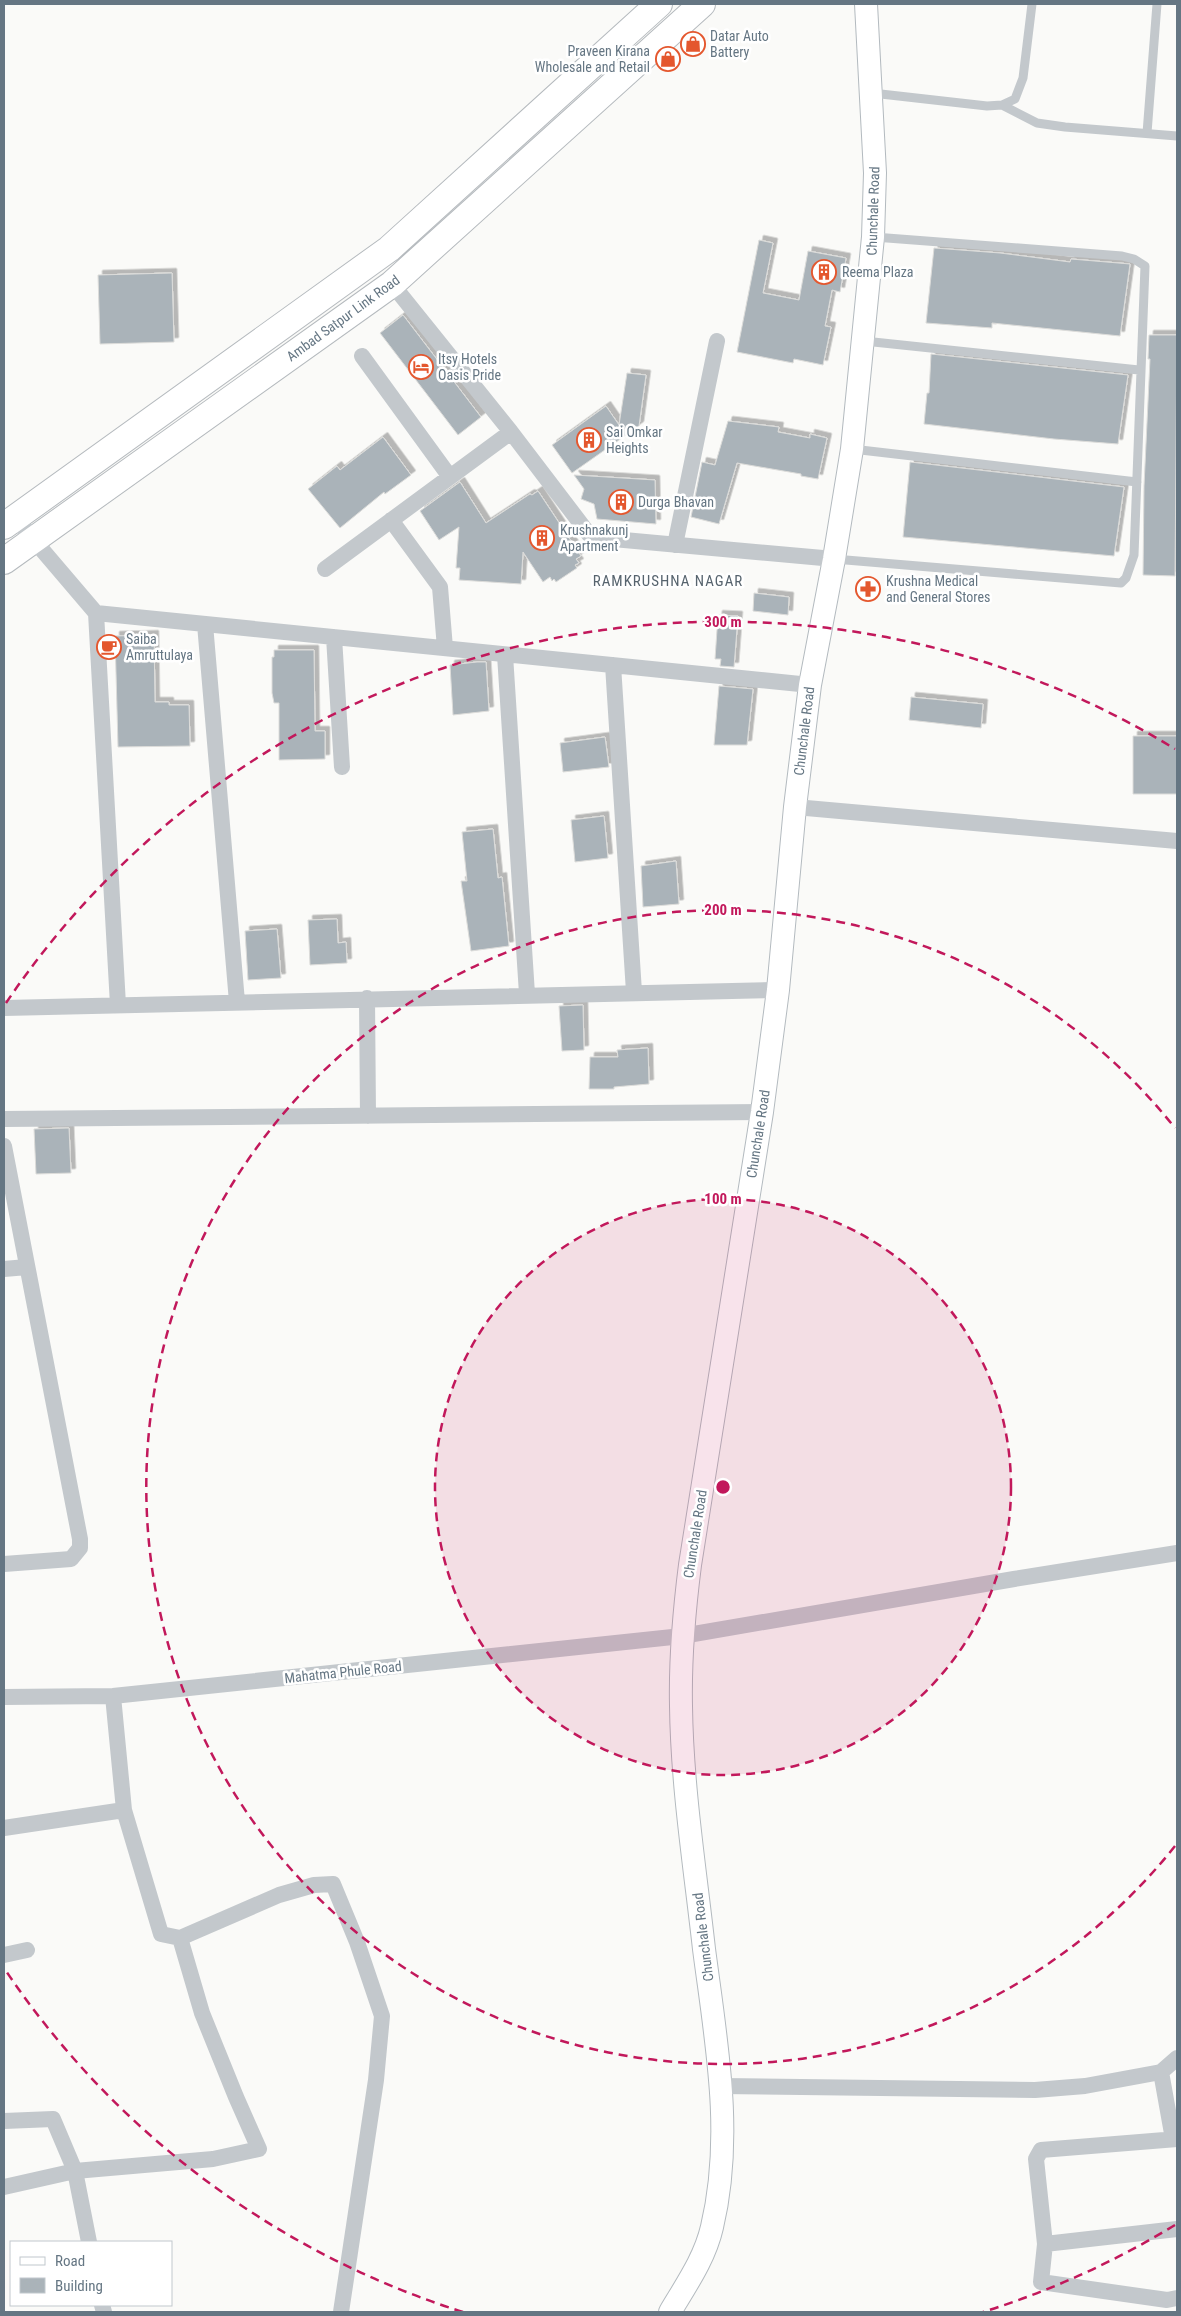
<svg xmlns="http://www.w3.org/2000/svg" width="1181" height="2316" font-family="'Roboto Condensed',sans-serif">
  <defs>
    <filter id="shadow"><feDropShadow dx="4.5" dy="-4.5" stdDeviation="0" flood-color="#0004"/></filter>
  </defs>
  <rect width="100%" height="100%" fill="#fafaf8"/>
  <path fill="#aab3b9" stroke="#dcdcda" filter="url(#shadow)" d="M759 240 773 243 763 293 799 300 808 251 846 258 840 292 832 290 825 326 831 327 823 365 794 359 793 363 737 352Z
    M934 248 1000 253 1070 262 1071 259 1130 264 1120 336 992 323V328L926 323Z
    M172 273 174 342 100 344 98 275Z
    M403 315 481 417 458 435 380 333Z
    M1149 335H1177L1175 576 1143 575 1144 486 1150 359H1148Z
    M931 354 1128 375 1118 444 1054 439 924 424 927 393H929Z
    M627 373 646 375 639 426 572 473 552 445 606 406 619 425Z
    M728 421 779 427 778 432 810 438V434L827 438 818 479 801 476V474L737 463 719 524 691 517 702 462 715 465Z
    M383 437 411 475 385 494 384 492 340 528 308 489 337 466 340 470Z
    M910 462 1124 487 1114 556 903 537Z
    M574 475 655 480 656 524 597 519 594 504 581 499 584 489Z
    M460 482 486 523 530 494 532 495 538 491 581 556 576 559 579 563 575 565 577 568 556 582 554 579 552 581 550 577 543 582 523 552 521 584 459 580 460 568H456L459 527 439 540 420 511Z
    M754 593 789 597 788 615 753 611Z
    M718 615 738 616 734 667 720 666 721 659H715Z
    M154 635 155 702H169V705H189L190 746 118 747 115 636Z
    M274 650H314L315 731H325V759L279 760V703H274L272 693V657H274Z
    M477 662H486L489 711 453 715 450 665Z
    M719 686 753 689 747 745H714Z
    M911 697 983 704 981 728 909 720Z
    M1133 736H1177V794H1133Z
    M605 737 609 767 563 772 560 743Z
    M604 816 608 858 575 862 571 820Z
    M493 829 498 878 502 877 509 946 471 951 461 881H467L462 832Z
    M676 861 679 904 643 907 641 866Z
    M337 919 338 943 346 942 347 963 310 965 308 920Z
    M277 929 281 978 248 980 245 931Z
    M583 1005 584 1050 562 1051 559 1006Z
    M648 1048 649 1084 614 1087V1089H589L590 1057H618L617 1050Z
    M69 1128 71 1173 36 1174 34 1129Z"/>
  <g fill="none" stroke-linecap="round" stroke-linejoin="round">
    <defs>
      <path id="secondary" d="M670 2312C686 2285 705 2258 712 2227 734 2135 716 2041 704 1949 695 1868 682 1787 681 1706 680 1658 684 1612 690 1565L762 1112 778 990 795 807 810 685 834 559 852 449 873 237 875 173 866 4"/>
      <path id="primary" d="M4 526 389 249 659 4
        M4 561 392 284 702 4"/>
    </defs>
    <use href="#secondary" stroke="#b3babf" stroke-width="24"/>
    <use href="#primary" stroke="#b5babe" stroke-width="28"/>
    <path stroke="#c3c8cc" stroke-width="9" d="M872 93 987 106 1002 105 1015 99 1023 78 1032 4
      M1002 105 1037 123 1065 127 1177 136
      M1147 133 1157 4
      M864 341 1139 370
      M852 449 1137 482
      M834 559 1121 583 1126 578 1134 555 1145 266 1134 259 1122 256 874 237"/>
    <path stroke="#c3c8cc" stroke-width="16" d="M392 284 511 432 591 537 834 559
      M362 356 450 477
      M15 518 96 613 810 685
      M391 520 440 587 445 648
      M675 545 717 341
      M325 569 511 432
      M96 613 118 1005
      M205 624 237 1002
      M334 637 342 767
      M505 655 527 994
      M613 665 634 992
      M795 807 1177 841
      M367 998 368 1116
      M4 1008 778 990
      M4 1119 762 1112
      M4 1146 80 1539V1548L71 1559 4 1564
      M4 1269 27 1267
      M113 1696 124 1810 161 1934 180 1938 279 1895 314 1885 333 1884 357 1942 382 2016 376 2080 341 2312
      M4 1697 113 1696 682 1636 1014 1579 1177 1553
      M4 1828 124 1810
      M4 1955 27 1950
      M1161 2072 1177 2058
      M721 2086 1035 2090 1085 2086 1161 2072 1173 2139
      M4 2121 53 2119 75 2171 89 2242
      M4 2187 75 2171 213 2159 259 2149 236 2097 202 2013 180 1938
      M1177 2229 1045 2244 1041 2282 1167 2300 1177 2298
      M1045 2244 1036 2159 1041 2150 1177 2139
      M102 2305 104 2312"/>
    <use href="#secondary" stroke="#fff" stroke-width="22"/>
    <use href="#primary" stroke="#fff" stroke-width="26"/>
  </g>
  <circle cx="723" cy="1487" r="288" fill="#c2185b" fill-opacity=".12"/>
  <g fill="none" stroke="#c2185b" stroke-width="2.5" stroke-dasharray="9 6">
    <circle cx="723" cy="1487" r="288"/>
    <path d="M1175 1846A577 577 0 1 1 1175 1128"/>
    <path d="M1175 2225A865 865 0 0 1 983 2312M463 2312A865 865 0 0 1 6 1971M6 1003A865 865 0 0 1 1175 749"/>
  </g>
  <defs>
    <symbol id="shop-ring" viewBox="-11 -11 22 22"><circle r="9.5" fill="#fff" stroke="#e4572e" stroke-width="1.5"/><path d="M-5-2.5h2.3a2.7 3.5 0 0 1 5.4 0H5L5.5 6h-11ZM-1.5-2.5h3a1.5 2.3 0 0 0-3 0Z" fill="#e4572e"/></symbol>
    <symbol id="building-ring" viewBox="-11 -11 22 22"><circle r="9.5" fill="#fff" stroke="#e4572e" stroke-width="1.5"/><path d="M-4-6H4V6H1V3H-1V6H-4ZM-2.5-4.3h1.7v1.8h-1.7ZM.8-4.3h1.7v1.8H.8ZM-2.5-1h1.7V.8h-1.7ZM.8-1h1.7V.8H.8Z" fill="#e4572e"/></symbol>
    <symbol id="hotel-ring" viewBox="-11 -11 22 22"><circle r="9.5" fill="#fff" stroke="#e4572e" stroke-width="1.5"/><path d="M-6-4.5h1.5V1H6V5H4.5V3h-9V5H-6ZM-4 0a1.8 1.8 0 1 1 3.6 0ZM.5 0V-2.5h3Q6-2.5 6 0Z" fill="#e4572e"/></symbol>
    <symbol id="pharmacy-ring" viewBox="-11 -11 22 22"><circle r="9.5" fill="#fff" stroke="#e4572e" stroke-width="1.5"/><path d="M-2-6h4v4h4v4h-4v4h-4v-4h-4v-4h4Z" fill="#e4572e"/></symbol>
    <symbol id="cafe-ring" viewBox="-11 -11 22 22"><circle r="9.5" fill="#fff" stroke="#e4572e" stroke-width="1.5"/><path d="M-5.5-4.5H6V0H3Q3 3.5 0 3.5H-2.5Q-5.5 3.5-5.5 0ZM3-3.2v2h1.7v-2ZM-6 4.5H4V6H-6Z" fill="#e4572e"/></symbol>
  </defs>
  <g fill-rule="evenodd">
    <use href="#shop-ring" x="679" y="30" width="28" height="28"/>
    <use href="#shop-ring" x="654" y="45" width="28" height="28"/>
    <use href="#building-ring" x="810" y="258" width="28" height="28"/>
    <use href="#hotel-ring" x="407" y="353" width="28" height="28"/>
    <use href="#building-ring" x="575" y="426" width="28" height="28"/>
    <use href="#building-ring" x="607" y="488" width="28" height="28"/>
    <use href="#building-ring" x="528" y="524" width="28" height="28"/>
    <use href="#pharmacy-ring" x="854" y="575" width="28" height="28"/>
    <use href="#cafe-ring" x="95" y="633" width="28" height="28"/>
  </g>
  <g text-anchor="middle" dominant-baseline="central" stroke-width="5" stroke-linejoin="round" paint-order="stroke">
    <g font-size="14" fill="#657683" stroke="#fff" text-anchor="start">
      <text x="710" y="36">Datar Auto<tspan x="710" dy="16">Battery</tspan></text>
      <text x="650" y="51" text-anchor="end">Praveen Kirana<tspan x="650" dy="16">Wholesale and Retail</tspan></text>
      <text x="842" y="272">Reema Plaza</text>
      <text x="438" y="359">Itsy Hotels<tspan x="438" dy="16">Oasis Pride</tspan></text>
      <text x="606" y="432">Sai Omkar<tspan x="606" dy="16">Heights</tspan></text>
      <text x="638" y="502">Durga Bhavan</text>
      <text x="560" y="530">Krushnakunj<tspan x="560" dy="16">Apartment</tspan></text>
      <text x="886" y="581">Krushna Medical<tspan x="886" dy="16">and General Stores</tspan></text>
      <text x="126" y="639">Saiba<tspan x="126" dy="16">Amruttulaya</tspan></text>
    </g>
    <g font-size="14" fill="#657683" stroke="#fff">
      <text transform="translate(873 211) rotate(-88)">Chunchale Road</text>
      <text transform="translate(343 318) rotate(-36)">Ambad Satpur Link Road</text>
      <text transform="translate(804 731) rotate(-83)">Chunchale Road</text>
      <text transform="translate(758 1134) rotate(-81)">Chunchale Road</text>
      <text transform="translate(695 1534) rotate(-81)">Chunchale Road</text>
      <text transform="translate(343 1672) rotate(-6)">Mahatma Phule Road</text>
      <text transform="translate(703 1937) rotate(-97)">Chunchale Road</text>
    </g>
    <g font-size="15" letter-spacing="1" fill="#57646e" stroke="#fff">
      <text x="668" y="581">RAMKRUSHNA NAGAR</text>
    </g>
  </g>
  <circle cx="723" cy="1487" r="8" fill="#c2185b" stroke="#fff" stroke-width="2.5"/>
  <g font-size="15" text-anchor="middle" font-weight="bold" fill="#c2185b" stroke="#fff" stroke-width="5" stroke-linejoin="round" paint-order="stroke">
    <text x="723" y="627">300 m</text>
    <text x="723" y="915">200 m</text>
    <text x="723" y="1204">100 m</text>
  </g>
  <rect width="1181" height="2316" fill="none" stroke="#657683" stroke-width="10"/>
  <rect x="10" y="2241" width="162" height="65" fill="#ffffff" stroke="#c1c8cd"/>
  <rect x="20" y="2257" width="25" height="8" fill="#ffffff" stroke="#c1c8cd"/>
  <text x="55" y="2266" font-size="15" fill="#657683">Road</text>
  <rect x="20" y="2278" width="25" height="15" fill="#aab3b9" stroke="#c1c8cd"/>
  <text x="55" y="2291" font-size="15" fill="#657683">Building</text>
</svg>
